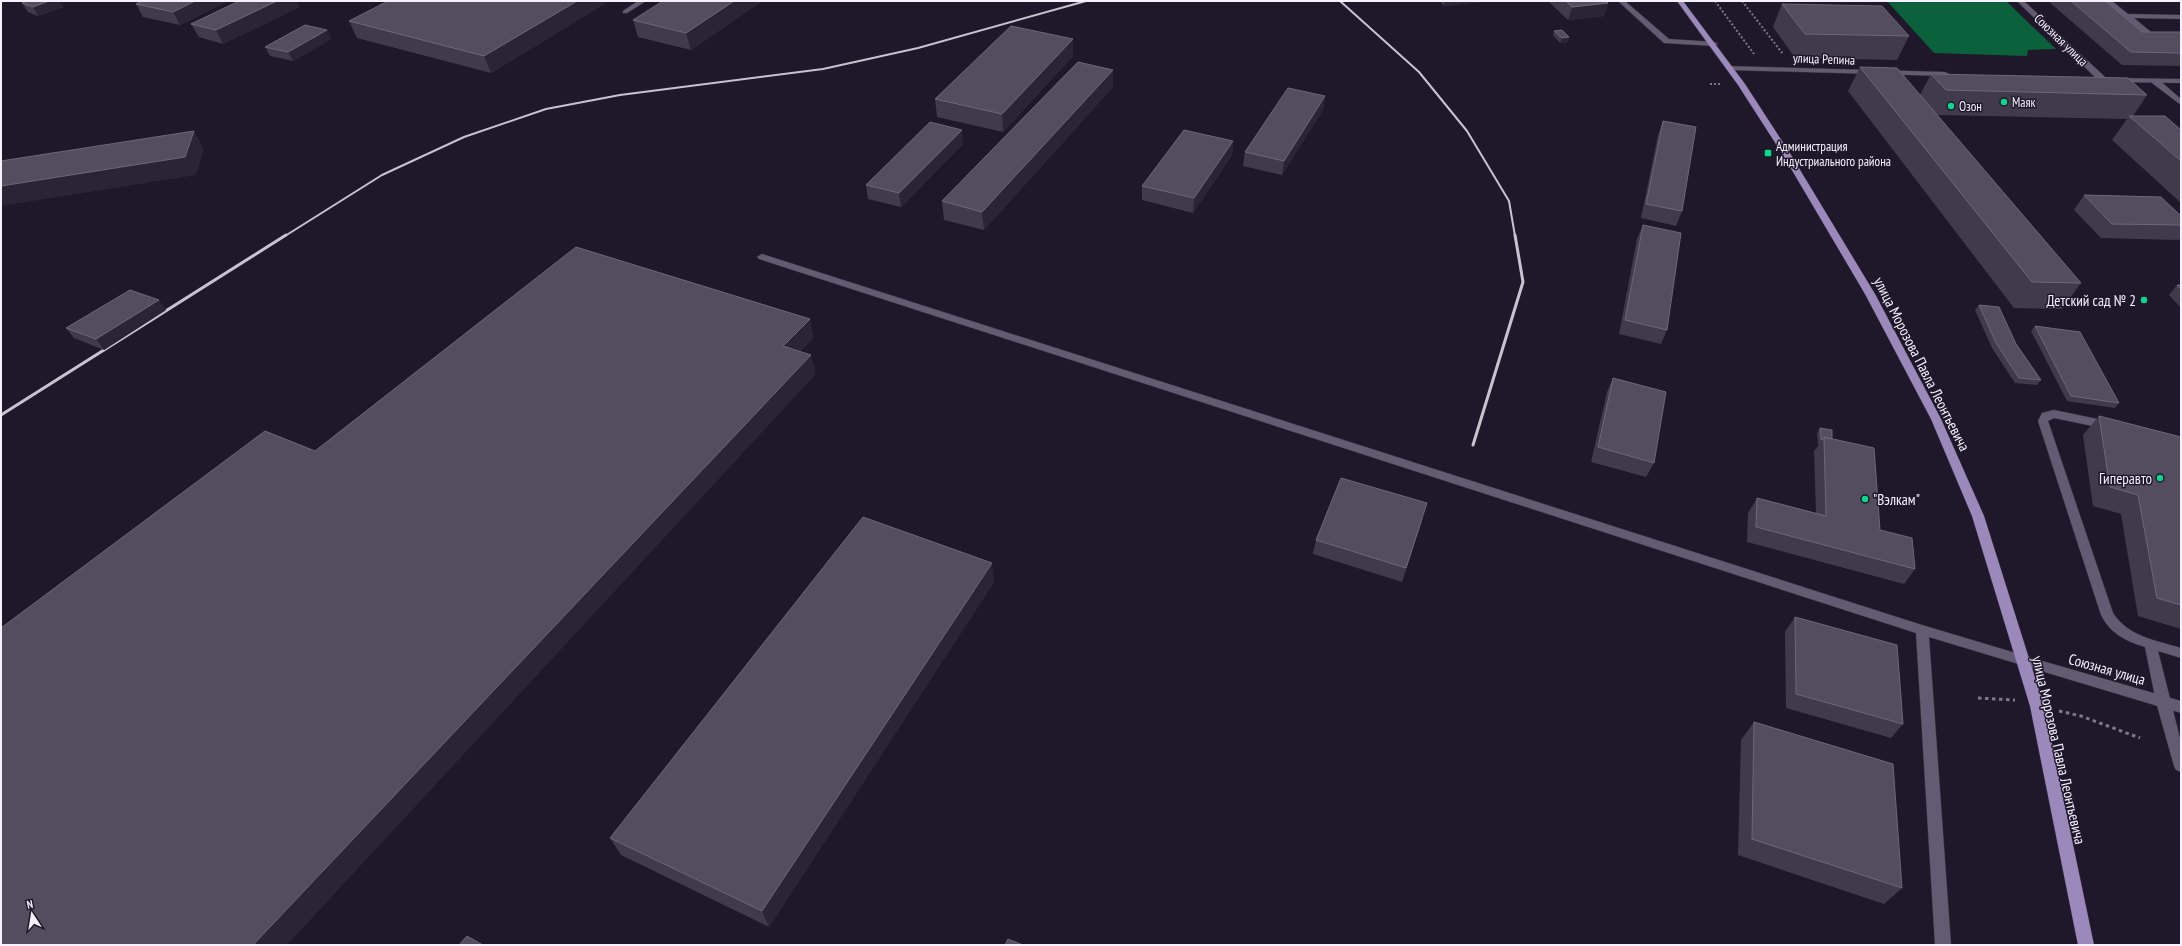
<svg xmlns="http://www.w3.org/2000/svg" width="2182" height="946" font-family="'PT Sans Narrow',sans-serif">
  <rect width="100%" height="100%" fill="#1f182a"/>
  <path fill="#0c613d" d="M1887 1H2006L2056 49 2028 50 2027 56 1934 53Z"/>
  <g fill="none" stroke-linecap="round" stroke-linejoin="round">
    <defs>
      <path id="service" d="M638 1H646L627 13H623V11Z
        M1618 1H1625L1669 39 1714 42 1718 44 1714 46 1664 43Z
        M2105 1H2112L2128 14 2181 15V19L2134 18 2151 32 2181 34V38L2146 36Z
        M762 254 1922 625 2029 657 2031 661 2029 665 2025 666 1929 637 1951 945H1935L1916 633 759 259 757 257Z
        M2054 410 2107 421 2112 425 2107 429 2054 418 2048 421 2113 613C2129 637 2155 640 2181 648V658L2158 651 2181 742V772L2176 770 2174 766 2156 702 2145 647C2125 641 2110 633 2101 615L2038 421 2042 413Z"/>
      <path id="minor" d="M2017 1H2024L2105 77V81H2099Z
        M2152 79H2158L2181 99V105L2152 83Z
        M2025 656 2181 701V713L2021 665 2019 661 2021 657Z"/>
      <path id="tertiary" d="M1727 66 1945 72 1949 74 1945 76 1730 70H1727Z
        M2113 78 2181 79V83L2116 82H2113Z"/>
      <path id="primary" d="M1677 1H1683L1745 84 1791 155 1875 294 1941 419 1984 516 2044 706 2094 945H2078L2030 706 1972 516 1931 419 1865 294 1783 155 1738 85Z"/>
    </defs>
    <use href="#service" stroke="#383341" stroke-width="1"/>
    <use href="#minor" stroke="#383341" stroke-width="1"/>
    <use href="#tertiary" stroke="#383341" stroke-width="1"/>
    <use href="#primary" stroke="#383341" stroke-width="1"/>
    <path stroke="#7e7888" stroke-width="2" stroke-dasharray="2 2" stroke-linecap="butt" d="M1715 1 1754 54
      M1742 1 1783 54
      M1710 84H1720"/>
    <path stroke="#7e7888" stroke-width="3" stroke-dasharray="3.5 3.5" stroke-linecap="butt" d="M1978 698 2015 700
      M2059 711 2081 716 2140 738"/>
    <use href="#service" fill="#635b71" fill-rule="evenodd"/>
    <use href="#minor" fill="#635b71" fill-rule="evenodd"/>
    <use href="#tertiary" fill="#635b71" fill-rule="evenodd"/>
    <use href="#primary" fill="#9c89bb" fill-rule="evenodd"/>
    <path stroke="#c8c2d1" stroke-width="2" d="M1340 1 1419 72 1467 131 1509 201 1515 236
      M285 236 382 175 464 137 546 109 620 95 823 69 918 48 1086 1"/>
    <path stroke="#c8c2d1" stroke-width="3" d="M1 415 286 235
      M1473 445 1523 282 1515 235"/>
  </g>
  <path fill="#413a4d" d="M27 1H59L63 7 38 16 28 12 22 3Z
    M142 1H228L180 25 143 17 136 4Z
    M239 1H296L299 7 223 44 199 37 191 24Z
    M609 1 491 73 357 38 349 21Z
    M762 1 691 50 638 37 633 20Z
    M1440 1H1490L1444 6Z
    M1548 1H1606L1608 3 1604 16 1568 20Z
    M2048 1H2105L2142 32H2181V66L2122 65Z
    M1782 4 1909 36 1897 60 1795 58 1773 27Z
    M327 30 331 39 293 61 270 56 265 47Z
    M1554 31 1568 42 1560 43 1553 35Z
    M1073 56 1003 132 937 117 935 99Z
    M1860 67 1920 95 1931 74 2147 95 2133 116 2181 130V203L2112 140 2127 119 1937 115 2081 283 2062 309 2014 308 1848 91Z
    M1113 70V87L984 230 944 220 942 201Z
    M1325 96 1323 110 1282 175 1243 166 1245 152Z
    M1663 121 1682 211 1676 226 1641 218 1658 135Z
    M1233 141 1232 155 1193 213 1142 200V186Z
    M963 144 901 207 868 199 866 185Z
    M2084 195 2181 216V237L2179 240 2101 238 2074 210Z
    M1643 225 1667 330 1661 344 1619 334 1637 239Z
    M2177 285H2181V308L2169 295Z
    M1979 305 2016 344 2041 380 2037 385 2015 383 1992 348 1975 310Z
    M166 310 104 350 74 338 66 328Z
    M2035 326 2119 403 2115 408 2067 401 2031 331Z
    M1613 378 1654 463 1646 477 1591 462 1607 392Z
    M2099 416 2181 437V629L2138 616 2121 514 2093 506 2083 435Z
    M1820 428 1832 439 1880 530 1915 569 1904 584 1747 542 1748 513 1757 498 1816 513 1814 451 1819 445 1818 444 1817 433Z
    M1423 518 1402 582 1313 554 1316 540Z
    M994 582 769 927 621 855 610 838Z
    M1795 617 1903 724 1891 738 1786 708 1785 632Z
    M1754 722 1902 888 1884 904 1738 855 1741 740Z"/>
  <path fill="#2b2437" d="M49 1H59L63 7 38 16 33 7Z
    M195 1H228L180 25 173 12Z
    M277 1H296L299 7 223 44 216 30Z
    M577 1H609L491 73 484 56Z
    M734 1H762L691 50 686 33Z
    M1445 1H1490L1444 6Z
    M1608 3 1604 16 1568 20 1572 7Z
    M327 30 331 39 293 61 288 52Z
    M1569 37 1568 42 1560 43 1562 38Z
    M1073 39V56L1003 132 1002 114Z
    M1113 70V87L984 230 982 212Z
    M1325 96 1323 110 1282 175 1284 161Z
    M962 130 963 144 901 207 899 193Z
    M194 131 204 149 196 175 1 206V186Z
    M1233 141 1232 155 1193 213 1194 198Z
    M159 300 166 310 104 350 96 339Z
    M810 319 814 338 787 365 783 346Z
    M811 355 816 374 287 945H253Z
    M992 563 994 582 769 927 762 911Z"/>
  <path fill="#544d60" stroke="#6e6779" d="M27 1H49L33 7 22 3Z
    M142 1H195L173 12 136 4Z
    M239 1H277L216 30 191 24Z
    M388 1H577L484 56 349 21Z
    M663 1H734L686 33 633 20Z
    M1566 1H1606L1608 3 1572 7Z
    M2071 1H2105L2142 32H2181V53L2131 52Z
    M1782 4 1882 6 1909 36 1805 34Z
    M305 25 327 30 288 52 265 47Z
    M1011 26 1073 39 1002 114 935 99Z
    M1562 30 1569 37 1562 38 1554 31Z
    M1078 62 1113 70 982 212 942 201Z
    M1860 67 1897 68 2081 283 2032 282Z
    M1931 74 2128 78 2147 95 1946 90Z
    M1288 88 1325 96 1284 161 1245 152Z
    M2129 116H2165L2181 130V161Z
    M1663 121 1696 127 1682 211 1646 204Z
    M930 122 962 130 899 193 866 185Z
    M1184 130 1233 141 1194 198 1142 186Z
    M194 131 185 157 1 186V161Z
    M2084 195 2161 197 2181 216V225L2112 224Z
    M1643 225 1681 233 1667 330 1625 320Z
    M576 247 810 319 783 346 811 355 253 945H1V628L265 431 315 451Z
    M2177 285H2181V289Z
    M130 290 159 300 96 339 66 328Z
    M1979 305 1999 307 2016 344 2041 380 2019 378 1996 343Z
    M2035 326 2080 332 2119 403 2071 396Z
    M1613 378 1666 392 1654 463 1598 447Z
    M2099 416 2181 437V605L2157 598 2138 495 2110 487Z
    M1820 428 1832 430V439L1824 437 1822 440 1821 439Z
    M1824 437 1874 448 1880 530 1912 538 1915 569 1756 527 1757 498 1826 516Z
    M1341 478 1427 503 1406 568 1316 540Z
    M863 517 992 563 762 911 610 838Z
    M1795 617 1897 645 1903 724 1796 694Z
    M1754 722 1893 764 1902 888 1752 839Z
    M467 936 483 945H459Z
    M1008 939 1023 945H1005Z"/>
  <g fill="#0ad98b" stroke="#1f182a" stroke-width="1.5">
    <circle cx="2004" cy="102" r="4"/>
    <circle cx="1951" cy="106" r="4"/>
    <rect x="1764" y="149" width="8" height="8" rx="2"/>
    <circle cx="2144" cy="300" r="4"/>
    <circle cx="2160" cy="478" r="4"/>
    <circle cx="1865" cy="499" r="4"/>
  </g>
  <g text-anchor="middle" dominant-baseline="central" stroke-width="3" stroke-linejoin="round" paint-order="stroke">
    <g font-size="13" fill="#f6f1ff" stroke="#1f182a">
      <text transform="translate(2061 40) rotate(44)">Союзная улица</text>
      <text transform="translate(1824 59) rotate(2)">улица Репина</text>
    </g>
    <g font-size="13" fill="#f6f1ff" stroke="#1f182a" text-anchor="start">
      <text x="2012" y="102">Маяк</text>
      <text x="1959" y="106">Озон</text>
      <text x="1776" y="146">Администрация<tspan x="1776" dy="15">Индустриального района</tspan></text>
    </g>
    <g font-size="15" fill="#f6f1ff" stroke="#1f182a" text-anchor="end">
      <text x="2136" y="300">Детский сад № 2</text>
      <text x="2152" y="478">Гиперавто</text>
      <text x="1873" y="499" text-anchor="start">"Вэлкам"</text>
    </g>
    <g font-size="15" fill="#f6f1ff" stroke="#1f182a">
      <text transform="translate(1922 364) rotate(63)">улица Морозова Павла Леонтьевича</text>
      <text transform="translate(2107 669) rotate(16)">Союзная улица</text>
      <text transform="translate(2059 750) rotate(77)">улица Морозова Павла Леонтьевича</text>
    </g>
  </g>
  <rect width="2182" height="946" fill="none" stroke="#f6f1ff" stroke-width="4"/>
  <g transform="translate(32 914) rotate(348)" stroke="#1f182a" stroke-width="3" paint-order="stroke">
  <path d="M0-3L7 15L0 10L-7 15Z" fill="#f6f1ff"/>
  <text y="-6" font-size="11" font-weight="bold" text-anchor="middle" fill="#f6f1ff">N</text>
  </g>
</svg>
